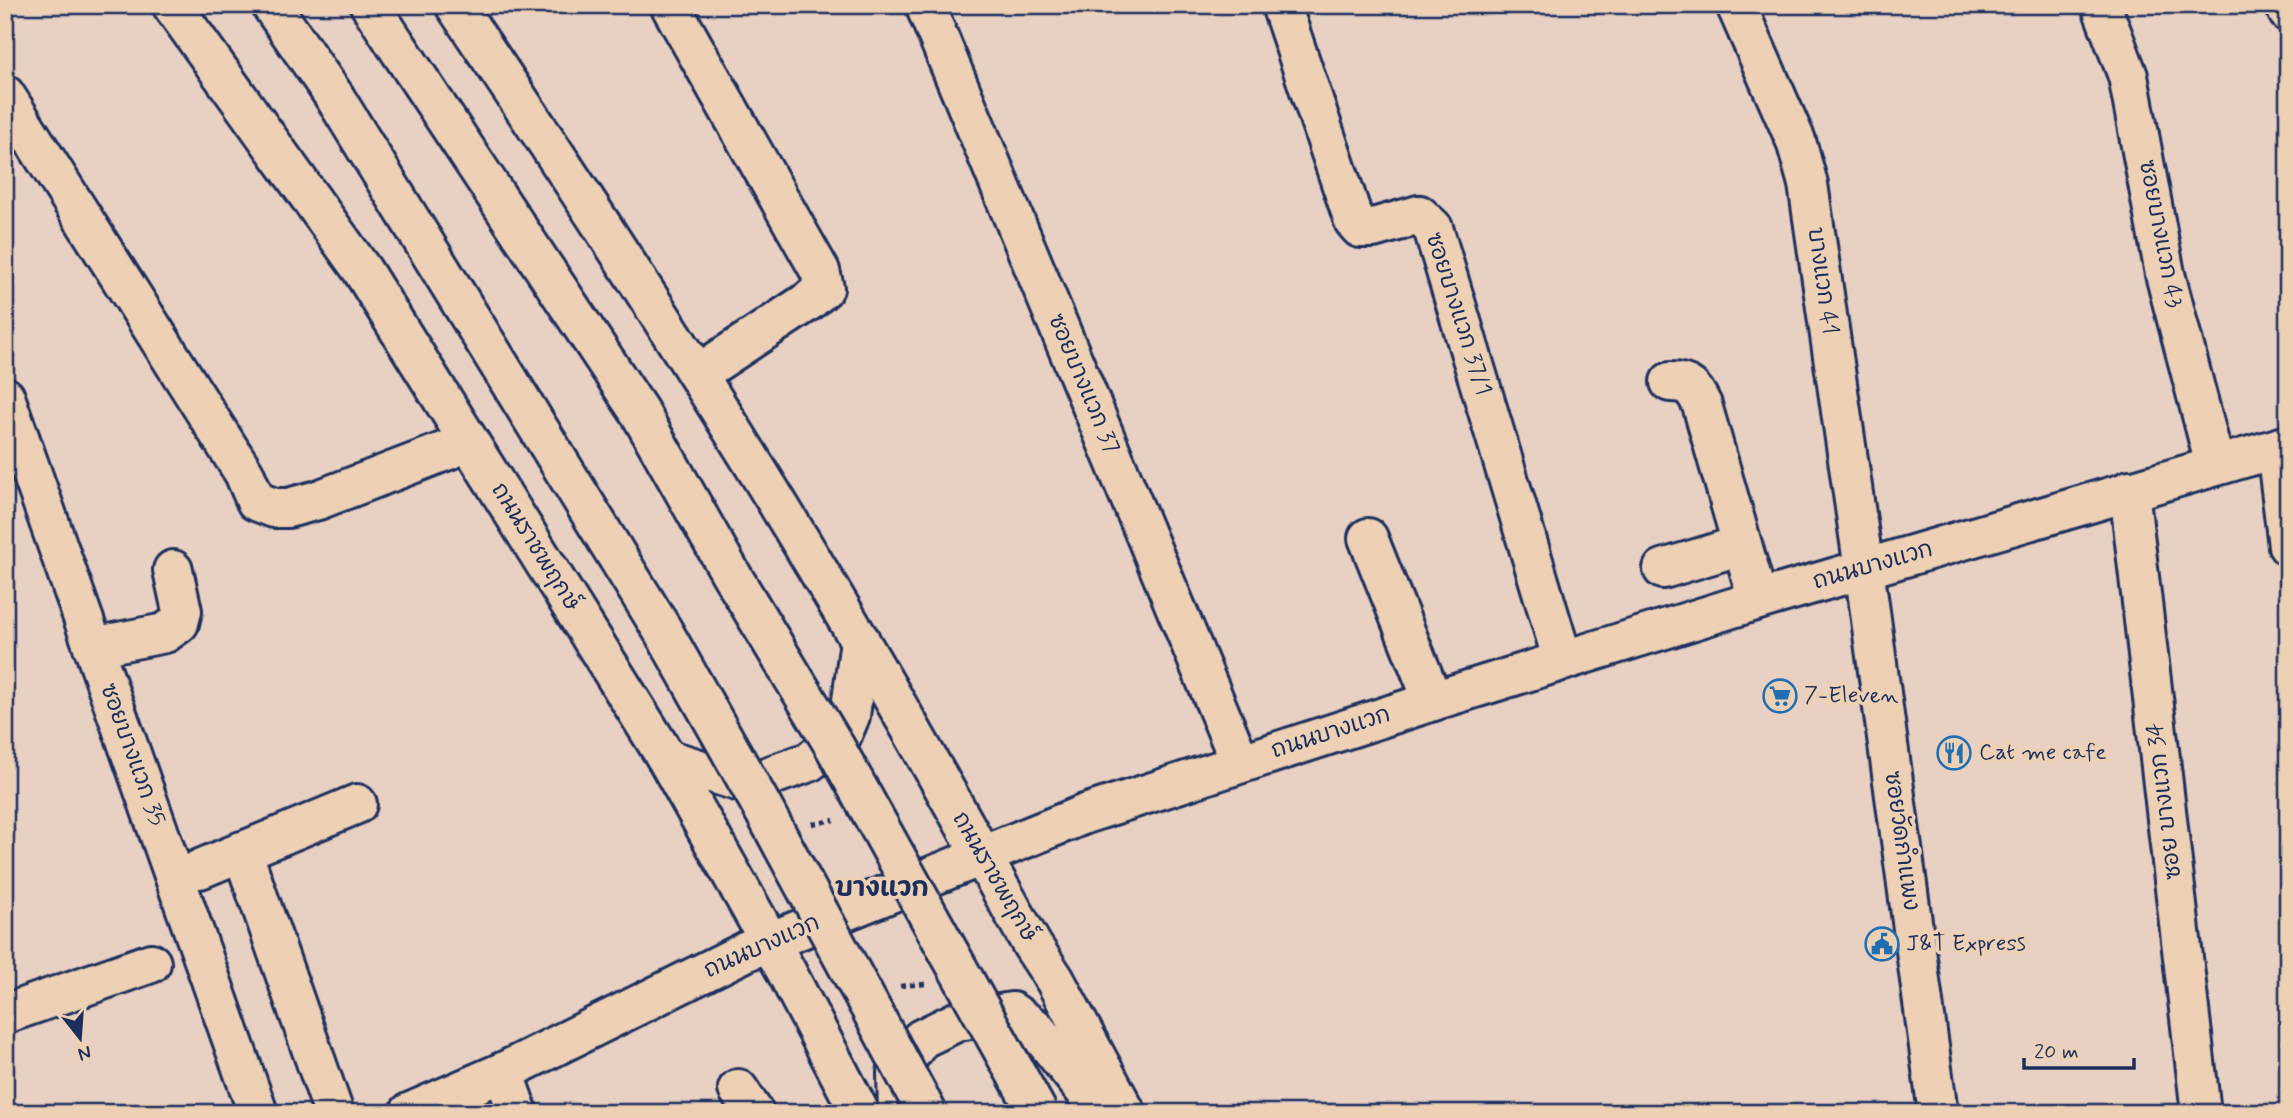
<svg xmlns="http://www.w3.org/2000/svg" width="2293" height="1118" font-family="Mynerve,'Playpen Sans Thai',sans-serif">
  <rect width="100%" height="100%" fill="#e8d1c2"/>
  <filter id="ink" filterUnits="userSpaceOnUse"><feTurbulence type="fractalNoise" baseFrequency=".0143" numOctaves="2"/><feDisplacementMap in="SourceGraphic" scale="14" xChannelSelector="R" yChannelSelector="G"/><feConvolveMatrix kernelMatrix="1 2 1 2 8 2 1 2 1" color-interpolation-filters="sRGB"/></filter>
  <g filter="url(#ink)">
    <g fill="none" stroke-linecap="round" stroke-linejoin="round">
      <defs>
        <path id="minor" d="M670 5 820 271 824 288 809 301 698 374
          M925 5 1240 762
          M1281 5 1354 221 1360 228H1373L1419 215 1433 228 1563 661
          M1736 5 1796 141 1808 184 1868 597 1938 1113
          M2101 5 2128 76 2165 274 2215 465
          M2285 5 2288 12
          M5 95 244 473 256 501 274 508H288L318 500 469 442
          M1670 382C1689 382 1694 388 1702 405L1758 600
          M5 397 258 1113
          M2276 449 2288 546
          M2129 490 2201 1113
          M1368 538 1433 701
          M1663 569 1742 545
          M93 647 165 633 179 623 182 611 173 570
          M242 851 334 1113
          M200 869 357 804
          M5 1014 151 963
          M503 1072 518 1113
          M738 1089 754 1113"/>
        <path id="major" d="M172 5 362 270 667 759 785 969 860 1113
          M271 5 334 96
          M370 5 395 43
          M455 5C596 213 733 424 860 641 919 741 975 844 1032 945L1055 980 1126 1113
          M667 759 747 784 809 762 841 737 850 716 860 640
          M409 1113 503 1072 747 951 1085 814 1433 701 1758 600 2288 445
          M898 1113 897 1073 921 1039 958 1021 1012 1012 1035 1028 1103 1113"/>
      </defs>
      <use href="#minor" stroke="#1b2f5e" stroke-width="44"/>
      <use href="#major" stroke="#1b2f5e" stroke-width="44"/>
      <path stroke="#1b2f5e" stroke-width="4.5" stroke-dasharray="5 5" stroke-linecap="butt" d="M812 824 834 820
        M900 986 926 984"/>
      <use href="#minor" stroke="#eed1b4" stroke-width="38"/>
      <use href="#major" stroke="#eed1b4" stroke-width="38"/>
      <defs>
        <path id="major-bridge" d="M395 43 640 413 731 574 835 747 1038 1113
          M334 96 663 631 760 803 927 1113"/>
      </defs>
      <use href="#major-bridge" stroke="#1b2f5e" stroke-width="44" stroke-linecap="butt"/>
      <use href="#major-bridge" stroke="#eed1b4" stroke-width="38"/>
    </g>
  </g>
  <defs>
    <symbol id="supermarket-ring" viewBox="-11 -11 22 22"><circle r="9.5" fill="#eed1b4" stroke="#1f6fb2" stroke-width="1.5"/><path d="M-6-5.5h2.5l.6 2H6L4.5 2H-2.5L-4.4-4H-6ZM-1.5 3.2a1.3 1.3 0 1 0 .1 0ZM3 3.2a1.3 1.3 0 1 0 .1 0Z" fill="#1f6fb2"/></symbol>
    <symbol id="restaurant-ring" viewBox="-11 -11 22 22"><circle r="9.5" fill="#eed1b4" stroke="#1f6fb2" stroke-width="1.5"/><path d="M-5-6h1v4h1v-4h1v4h1v-4h1v5L-1.5 .5V6h-2V.5L-5-1ZM5-6V6H3V1.5H1.5Q1.5-4 5-6Z" fill="#1f6fb2"/></symbol>
    <symbol id="civic-ring" viewBox="-11 -11 22 22"><circle r="9.5" fill="#eed1b4" stroke="#1f6fb2" stroke-width="1.5"/><path d="M-.6-6.5H3V-4.5H.6V-3L4-1V1h2V6H-6V1h2V-1L-.6-3ZM-1.2 2.5V6h2.4V2.5Z" fill="#1f6fb2"/></symbol>
  </defs>
  <g fill-rule="evenodd">
    <use href="#supermarket-ring" x="1761" y="677" width="38" height="38"/>
    <use href="#restaurant-ring" x="1935" y="734" width="38" height="38"/>
    <use href="#civic-ring" x="1863" y="925" width="38" height="38"/>
  </g>
  <g text-anchor="middle" dominant-baseline="central" stroke-width="7" stroke-linejoin="round" paint-order="stroke">
    <g font-size="23" fill="#1b2f5e" stroke="#eed1b4">
      <text transform="translate(2160 234) rotate(79)">ซอยบางแวก 43</text>
      <text transform="translate(1822 281) rotate(82)">บางแวก 41</text>
      <text transform="translate(1458 314) rotate(72)">ซอยบางแวก 37/1</text>
      <text transform="translate(1083 384) rotate(67)">ซอยบางแวก 37</text>
      <text transform="translate(535 547) rotate(58)">ถนนราชพฤกษ์</text>
      <text transform="translate(1873 566) rotate(-16)">ถนนบางแวก</text>
      <text transform="translate(1331 733) rotate(-18)">ถนนบางแวก</text>
      <text transform="translate(132 755) rotate(70)">ซอยบางแวก 35</text>
      <text transform="translate(2165 801) rotate(-97)">ซอย บางแวก 34</text>
      <text transform="translate(1901 841) rotate(82)">ซอยวัดกำแพง</text>
      <text transform="translate(994 877) rotate(60)">ถนนราชพฤกษ์</text>
      <text transform="translate(762 947) rotate(-24)">ถนนบางแวก</text>
    </g>
    <g font-size="23" fill="#1b2f5e" stroke="#eed1b4" text-anchor="start">
      <text x="1804" y="696">7-Eleven</text>
      <text x="1979" y="753">Cat me cafe</text>
      <text x="1906" y="944">J&amp;T Express</text>
    </g>
    <g font-size="26" font-weight="bold" fill="#1b2f5e" stroke="#eed1b4">
      <text x="882" y="889">บางแวก</text>
    </g>
  </g>
  <rect width="2293" height="1118" fill="none" stroke="#eed1b4" stroke-width="28"/>
  <rect x="14" y="14" width="2265" height="1090" fill="none" stroke="#1b2f5e" stroke-width="2.5" filter="url(#ink)"/>
  <g transform="translate(80 1038) rotate(163)" stroke="#eed1b4" stroke-width="5" paint-order="stroke">
  <path d="M0-5L12 26L0 18L-12 26Z" fill="#1b2f5e"/>
  <text y="-10" font-size="19" font-weight="bold" text-anchor="middle" fill="#1b2f5e">N</text>
  </g>
  <path d="M2024 1058v10h110v-10" fill="none" stroke="#1b2f5e" stroke-width="3.5"/>
  <text x="2034" y="1058" font-size="21" fill="#1b2f5e" stroke="#eed1b4" stroke-width="5" paint-order="stroke">20 m</text>
</svg>
